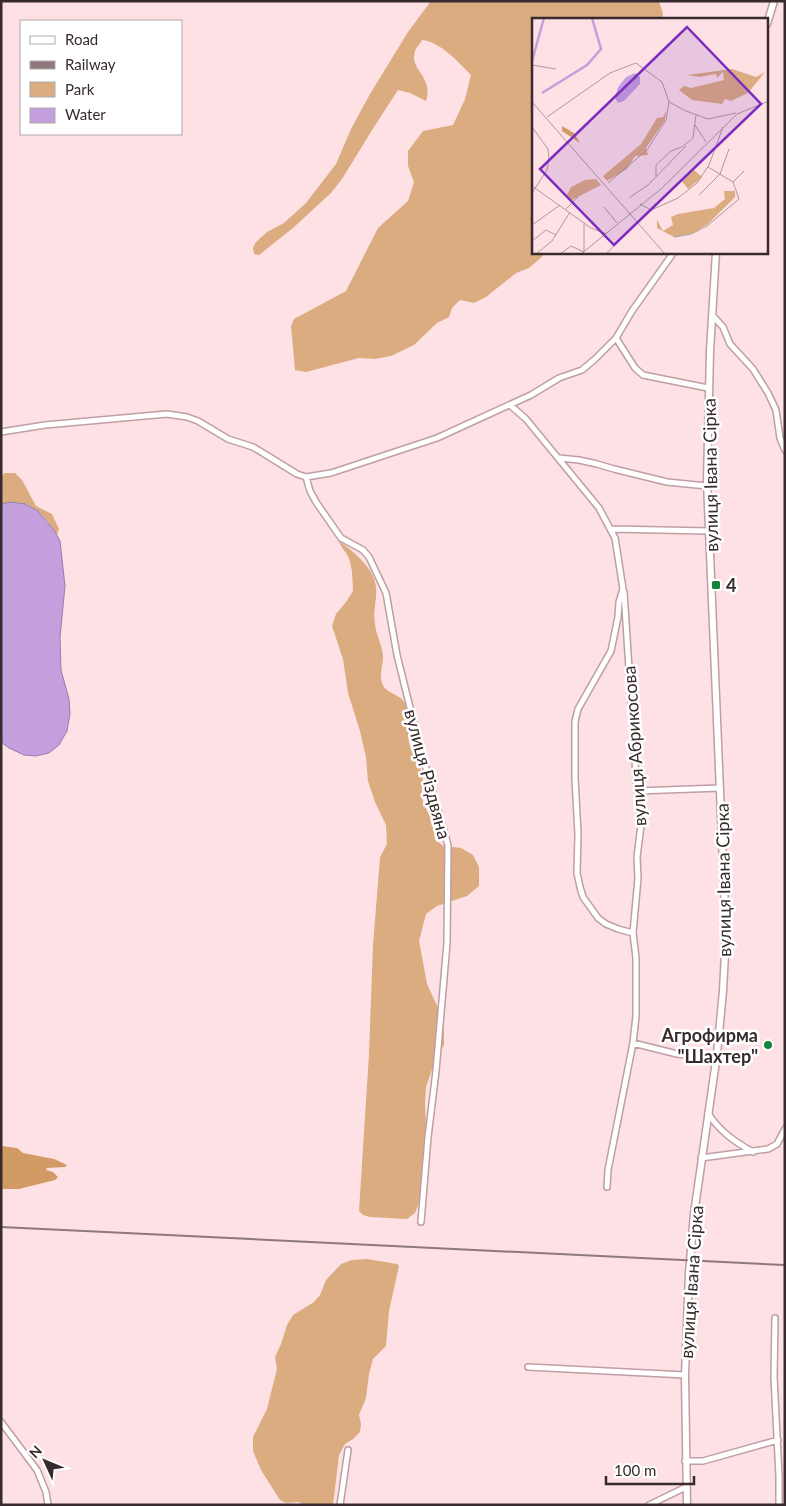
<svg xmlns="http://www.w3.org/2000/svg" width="786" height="1506" font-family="Lato,sans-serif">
  <rect width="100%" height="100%" fill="#fde1e5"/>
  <path fill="#dbac80" d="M431 1H659L663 14 662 19H534V252L544 253 542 257 529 268 516 273 486 297 474 303 460 300 452 308 449 317 437 323 414 345 391 356 375 359 359 358 306 372 295 370 291 326 294 319 346 291 378 228 408 201 414 182 408 166V151L423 131 453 125 465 99 471 75C458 62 441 42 422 40 420 44 416 48 415 51 409 71 434 76 426 101L410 93 398 90 374 127 342 179 331 193 293 228 259 255 254 254 253 248 256 242 267 232 284 223 306 203 336 164 351 129 370 94 408 32Z
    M5 473H15L22 480 36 506 52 514 59 529 57 535C44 513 28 497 1 504V476Z
    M338 541C350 548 370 565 374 579 380 594 372 607 375 624 376 635 383 647 383 657 383 666 379 674 382 683 386 695 401 693 406 705 411 717 406 733 410 746 412 756 420 764 422 774 424 781 421 790 422 797 423 807 431 815 434 825 435 830 434 835 435 840L444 846 461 848 473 855 479 867V886L467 896 437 906 426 914 419 941 427 984 440 1012 444 1031V1045L435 1061 426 1087 425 1103 426 1126 419 1203 415 1213 407 1219 370 1217 363 1215 359 1211 369 1054 373 945 379 870 380 857 387 844 386 825 375 802 368 781 366 757 360 731 348 693 343 659 332 626 336 614 346 602 353 591 352 571 349 558Z
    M367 1259 397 1264 399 1266 389 1311 386 1346 373 1359 369 1374 366 1398 359 1415 361 1424 360 1432 353 1439 345 1444 339 1455 333 1505H305L298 1502 286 1503 280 1500 261 1470 253 1451V1437L267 1409 277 1369 275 1357 281 1344 287 1325 293 1315 314 1302 320 1295 326 1280 341 1264 352 1260Z"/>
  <path fill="#d29a65" d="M1 1146 17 1148 23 1153 54 1159 67 1165 65 1167 47 1168 46 1170 53 1172 58 1177 55 1180 19 1189H1Z"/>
  <path fill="#c39fde" stroke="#997ca9" d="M11 502 25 504 38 511 54 530 60 541 65 586 60 637 61 670 69 699 70 714 67 731 59 745 49 753 36 756 24 755 9 748 1 742V504Z"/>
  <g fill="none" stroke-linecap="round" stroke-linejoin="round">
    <defs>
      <path id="minor" d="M712 315 723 327 730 344 753 369 768 393 776 410 780 438 785 450
        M616 338 635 368 643 375 708 388
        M510 405 526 419 599 508 615 538 623 589 619 602 618 617 611 651 578 709 575 722V778L578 834 577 873 580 887 583 897 598 918 606 924 618 929 633 933
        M1 432 45 425 167 414 187 417 198 421 228 439 253 447 297 474 306 477 331 473 437 438 531 395 559 378 582 370 595 359 616 338 632 311 674 252
        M559 458 579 460 597 464 614 469 667 482 707 486
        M306 477 310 491 316 502 341 538 363 550 369 557 386 593 397 655 419 744 448 845 447 943 436 1071 428 1137 421 1222
        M611 529 709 531
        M637 791 720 788
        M633 1043 677 1054 716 1059
        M708 1113C719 1131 735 1142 753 1152
        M701 1158 768 1149 777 1144 785 1129
        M607 1187 608 1170 633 1043 636 1016V958L633 933 638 878 637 857 641 825 637 791 624 592
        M775 1318 774 1377 779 1476V1505
        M528 1367 685 1375
        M1 1422 37 1470 46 1492 48 1505
        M685 1461H703L778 1440
        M340 1505 348 1450
        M649 1505 686 1487"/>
      <path id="tertiary" d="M767 24 774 1
        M687 1505 685 1375 689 1273 694 1214 717 1054 723 991 726 934 707 482 710 351 716 252"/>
    </defs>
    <use href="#minor" stroke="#bf9ea4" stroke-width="8"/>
    <use href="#tertiary" stroke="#bf9ea4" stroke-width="9"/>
    <use href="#minor" stroke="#fff" stroke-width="5"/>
    <use href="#tertiary" stroke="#fff" stroke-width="6"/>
    <path stroke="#8d797c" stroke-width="2" d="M1 1227 785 1265"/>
  </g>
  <g fill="#15853d" stroke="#fff" stroke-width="2">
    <rect x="711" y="580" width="10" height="10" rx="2.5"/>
    <circle cx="768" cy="1045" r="5"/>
  </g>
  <g text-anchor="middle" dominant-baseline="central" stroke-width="5" stroke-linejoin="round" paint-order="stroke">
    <g font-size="18" fill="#382b2d" stroke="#fff">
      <text transform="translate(710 475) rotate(-91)">вулиця Івана Сірка</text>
      <text transform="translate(634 746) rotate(-94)">вулиця Абрикосова</text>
      <text transform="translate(428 774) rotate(75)">вулиця Різдвяна</text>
      <text transform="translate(723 880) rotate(-91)">вулиця Івана Сірка</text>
      <text transform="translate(691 1282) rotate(-86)">вулиця Івана Сірка</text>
    </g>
    <g font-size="18" font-weight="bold" fill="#382b2d" stroke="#fff" text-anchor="start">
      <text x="726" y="585">4</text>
      <text x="758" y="1035" text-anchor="end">Агрофирма<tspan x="758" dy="21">"Шахтер"</tspan></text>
    </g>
  </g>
  <g transform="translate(532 18)">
    <rect width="236" height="236" fill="#fde1e5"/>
    <path d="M200 51 224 59 233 54 216 75 199 83 193 81 190 86 160 82 147 72 152 68 159 70 192 62 191 54 185 60 184 56 167 59 155 57ZM134 93 133 102 114 130 116 137 103 138 95 151 75 163 71 158 109 126 125 100 131 99ZM162 152 170 159 156 171 149 162ZM64 161 69 167 38 183 35 177 39 169 53 162ZM192 173H203V179L176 206 161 215 142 219 125 210V202L131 213 141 207 139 199 146 196 182 190 193 181Z" fill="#dbac80"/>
    <path d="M30 108 42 115 48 125 30 113Z" fill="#d29a65"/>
    <path d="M103 55 108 59V66L92 83 86 85 83 80 86 69 94 59Z" fill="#c39fde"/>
    <path fill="none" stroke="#c39fde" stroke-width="2.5" d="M0 43 12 0M10 75 55 47 69 31 60 0"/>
    <path fill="none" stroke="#ae989b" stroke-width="1" d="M0 47 24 51M0 84 133 236M15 99 78 55 104 45 130 64 137 84 154 93 176 101 204 95M163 107 174 124M0 109 16 131 17 140 15 152 0 175M124 158V147L139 133 150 129 161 120 164 97M201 164 212 153M76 165 115 132 134 102 137 84M0 168 59 210 75 216M167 177 188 156 197 131M97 180 116 167 154 128M108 186 119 192 146 180 165 165 177 147 191 109M72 189 85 205M34 191 46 179M52 206V234M0 207 28 187M142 219 159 216 175 208 207 181 201 164 176 149M0 223 14 212 24 217M4 236 20 223 38 194M28 236 39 228 52 234M49 236 130 170 205 96 237 83M74 236 100 209"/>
    <path fill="#7b2cbf" fill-opacity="0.15" stroke="#7b2cbf" stroke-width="2.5" d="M155 9 229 86 82 227 8 151Z"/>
    <rect width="236" height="236" fill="none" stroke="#382b2d" stroke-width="2.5"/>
  </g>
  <rect width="786" height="1506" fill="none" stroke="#382b2d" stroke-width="5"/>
  <rect x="20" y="20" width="162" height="115" fill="#ffffff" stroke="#afaaab"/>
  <rect x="30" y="36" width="25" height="8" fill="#ffffff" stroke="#afaaab"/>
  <text x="65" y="45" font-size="15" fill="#382b2d">Road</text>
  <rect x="30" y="61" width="25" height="8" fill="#8d797c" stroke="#afaaab"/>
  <text x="65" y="70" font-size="15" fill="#382b2d">Railway</text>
  <rect x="30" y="82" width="25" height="15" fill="#dbac80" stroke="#afaaab"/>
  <text x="65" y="95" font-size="15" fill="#382b2d">Park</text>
  <rect x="30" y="108" width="25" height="15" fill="#c39fde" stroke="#afaaab"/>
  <text x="65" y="120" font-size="15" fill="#382b2d">Water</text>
  <g transform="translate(45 1461) rotate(314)" stroke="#ffffff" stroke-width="4" paint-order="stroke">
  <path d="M0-4L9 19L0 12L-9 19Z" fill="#382b2d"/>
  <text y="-8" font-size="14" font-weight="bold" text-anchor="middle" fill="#382b2d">N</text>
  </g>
  <path d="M606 1476v8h88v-8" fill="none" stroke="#382b2d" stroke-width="2.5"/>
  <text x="614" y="1476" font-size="15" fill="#382b2d" stroke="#ffffff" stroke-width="4" paint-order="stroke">100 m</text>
</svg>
